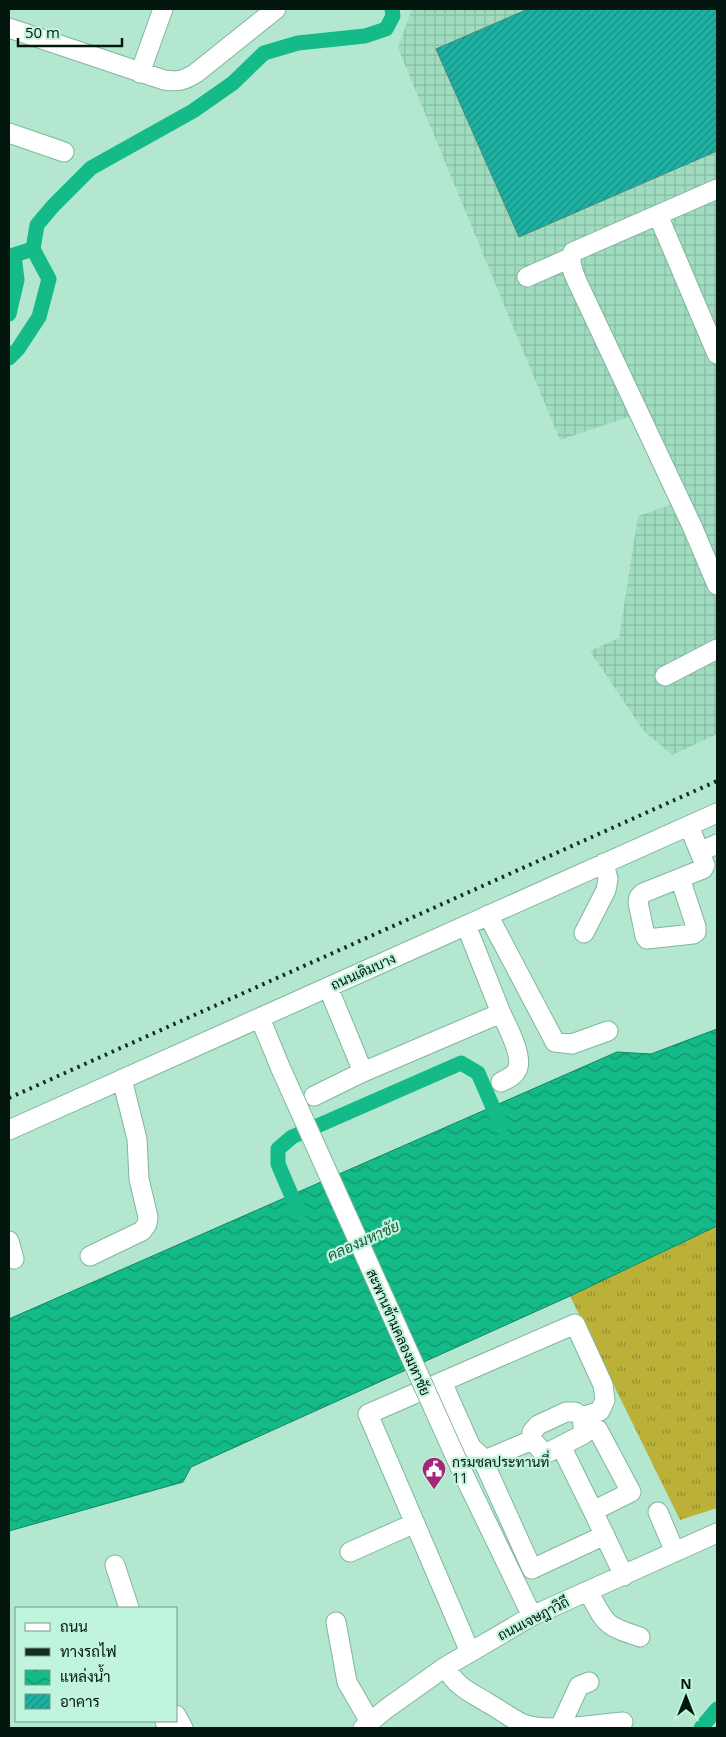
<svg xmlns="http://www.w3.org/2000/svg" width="726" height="1737" font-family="'Open Sans',Sarabun,sans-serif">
  <defs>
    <pattern id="industrial-grid" width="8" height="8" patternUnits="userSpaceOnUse" patternTransform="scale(1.25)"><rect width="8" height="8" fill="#a0dcc0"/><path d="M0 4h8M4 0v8" fill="none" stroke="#88bca4"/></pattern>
    <pattern id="grass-tufts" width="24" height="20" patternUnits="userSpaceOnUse" patternTransform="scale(1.25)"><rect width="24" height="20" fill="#bbb138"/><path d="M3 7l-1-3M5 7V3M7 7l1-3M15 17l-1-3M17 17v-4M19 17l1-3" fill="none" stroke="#968f2e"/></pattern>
    <pattern id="water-waves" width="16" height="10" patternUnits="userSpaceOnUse" patternTransform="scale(1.25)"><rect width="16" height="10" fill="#14ba87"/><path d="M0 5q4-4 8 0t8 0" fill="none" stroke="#10966d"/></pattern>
    <pattern id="building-hatch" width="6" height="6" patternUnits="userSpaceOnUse" patternTransform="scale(1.25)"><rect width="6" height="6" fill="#1db1a3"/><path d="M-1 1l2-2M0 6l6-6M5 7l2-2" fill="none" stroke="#178f83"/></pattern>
  </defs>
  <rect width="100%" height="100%" fill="#b3e7cf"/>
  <path fill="url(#industrial-grid)" d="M412 9H717V734L672 755 643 730 590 651 619 638 638 516 673 504 640 413 560 440 398 48Z"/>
  <path fill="url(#grass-tufts)" d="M717 1226V1508L680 1520 570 1296Z"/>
  <path fill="url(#water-waves)" stroke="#0f8963" d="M717 1029V1226L570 1296 191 1467 183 1482 9 1531V1319L617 1052 651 1054Z"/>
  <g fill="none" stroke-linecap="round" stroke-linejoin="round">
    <path stroke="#14ba87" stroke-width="15" d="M9 314 17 280 14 255 33 249
      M9 358 18 349 39 317 49 279 33 249 37 225 53 206 91 168 193 111 233 83 264 53 298 43 365 36 386 29 393 16 392 9
      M299 1213 278 1164V1149L292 1137 461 1063 478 1073 501 1126
      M701 1728 717 1709"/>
  </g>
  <path fill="url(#building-hatch)" stroke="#4c877f" d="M528 9H717V151L519 237 436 49Z"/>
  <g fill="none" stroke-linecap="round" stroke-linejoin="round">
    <defs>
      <path id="minor" d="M9 28 164 80C178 82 183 81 196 73L276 9
        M140 73 163 9
        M9 133 64 152
        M717 189 573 252C566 264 578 282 583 294L692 526 717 585
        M658 215 717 354
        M527 277 570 258
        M665 676 717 649
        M700 852 717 844
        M680 878 696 927V932L693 934 647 939 645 936 638 902 639 897 643 893 703 869 705 865 689 826
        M488 915 555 1042 572 1044 608 1031
        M466 925 501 1013
        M584 933 606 890 608 879 604 863
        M328 987 363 1072
        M260 1018 281 1069
        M314 1096 363 1072 501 1013C507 1026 524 1057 517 1070 514 1076 507 1079 501 1082
        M9 1130 717 813
        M9 1241 14 1259
        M90 1256 142 1231 147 1224 148 1217 139 1179 137 1139 122 1079
        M442 1382 471 1447 481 1456 532 1569 605 1535
        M566 1412H575L582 1417 584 1434 549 1452 542 1451 532 1440V1432L538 1425Z
        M584 1429 598 1430 631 1492 593 1511 624 1576
        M561 1446 593 1511
        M483 1461 532 1440
        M461 1469 532 1616
        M658 1512 675 1552
        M350 1552 415 1523
        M115 1565 129 1608
        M588 1591C606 1624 603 1625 640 1637
        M336 1622 347 1682 370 1722
        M470 1652 368 1414 575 1324 603 1385 605 1400 600 1411 582 1417
        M445 1667C458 1688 468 1691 488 1703 499 1709 509 1717 521 1723 543 1734 598 1724 623 1722
        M176 1715 183 1728
        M165 1721 167 1728
        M560 1727 579 1686 589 1682
        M363 1728 386 1709 445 1667 532 1616 717 1533"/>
    </defs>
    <use href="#minor" stroke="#83b59e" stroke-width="21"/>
    <use href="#minor" stroke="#fff" stroke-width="19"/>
    <path stroke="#162c23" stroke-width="4" stroke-dasharray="2.5 5" stroke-linecap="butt" d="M9 1098 717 781"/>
    <defs>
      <path id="minor-bridge" d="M281 1069 461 1469"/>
    </defs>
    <use href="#minor-bridge" stroke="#83b59e" stroke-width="21" stroke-linecap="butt"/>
    <use href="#minor-bridge" stroke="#fff" stroke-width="19"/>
  </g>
  <defs>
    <symbol id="civic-pin" viewBox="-11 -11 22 30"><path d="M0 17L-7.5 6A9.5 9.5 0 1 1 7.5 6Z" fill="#a3267a" stroke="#c0f4dc"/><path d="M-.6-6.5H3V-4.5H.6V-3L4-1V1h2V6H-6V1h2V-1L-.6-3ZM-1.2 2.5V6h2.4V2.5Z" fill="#fff"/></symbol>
  </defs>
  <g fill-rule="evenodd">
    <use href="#civic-pin" x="420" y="1455" width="28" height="38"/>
  </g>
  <g text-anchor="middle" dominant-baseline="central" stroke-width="4.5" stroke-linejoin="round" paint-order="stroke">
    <g font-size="14" fill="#04170f" stroke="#c0f4dc">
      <text transform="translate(363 971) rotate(-24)">ถนนเดิมบาง</text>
      <text transform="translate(399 1332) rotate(66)">สะพานข้ามคลองมหาชัย</text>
      <text transform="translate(533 1618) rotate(-27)">ถนนเจษฎาวิถี</text>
    </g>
    <g font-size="14" fill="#04170f" stroke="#c0f4dc" text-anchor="start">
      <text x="452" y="1461">กรมชลประทานที่<tspan x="452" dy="16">11</tspan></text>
    </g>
    <g font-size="15" font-style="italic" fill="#225a44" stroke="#c0f4dc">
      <text transform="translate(363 1240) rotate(-24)">คลองมหาชัย</text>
    </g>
  </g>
  <rect width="726" height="1737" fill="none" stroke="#04170f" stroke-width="20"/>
  <rect x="15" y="1607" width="162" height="115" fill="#c0f4dc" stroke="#759c8a"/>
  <rect x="25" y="1623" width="25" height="8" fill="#ffffff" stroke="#759c8a"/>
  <text x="60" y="1632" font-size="15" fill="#04170f">ถนน</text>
  <rect x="25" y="1648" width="25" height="8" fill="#162c23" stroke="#759c8a"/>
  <text x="60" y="1657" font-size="15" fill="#04170f">ทางรถไฟ</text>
  <rect x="25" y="1670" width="25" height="15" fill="url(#water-waves)" stroke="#759c8a"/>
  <text x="60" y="1682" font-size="15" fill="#04170f">แหล่งน้ำ</text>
  <rect x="25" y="1694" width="25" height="15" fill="url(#building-hatch)" stroke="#759c8a"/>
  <text x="60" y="1707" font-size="15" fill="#04170f">อาคาร</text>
  <g transform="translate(686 1697)" stroke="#c0f4dc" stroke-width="4" paint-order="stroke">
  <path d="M0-4L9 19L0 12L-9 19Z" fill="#04170f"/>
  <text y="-8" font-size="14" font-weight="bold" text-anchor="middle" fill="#04170f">N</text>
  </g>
  <path d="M18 38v8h104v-8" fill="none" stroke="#04170f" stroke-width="2.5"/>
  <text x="25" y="38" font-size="15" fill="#04170f" stroke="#c0f4dc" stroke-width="4" paint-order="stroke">50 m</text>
</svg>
